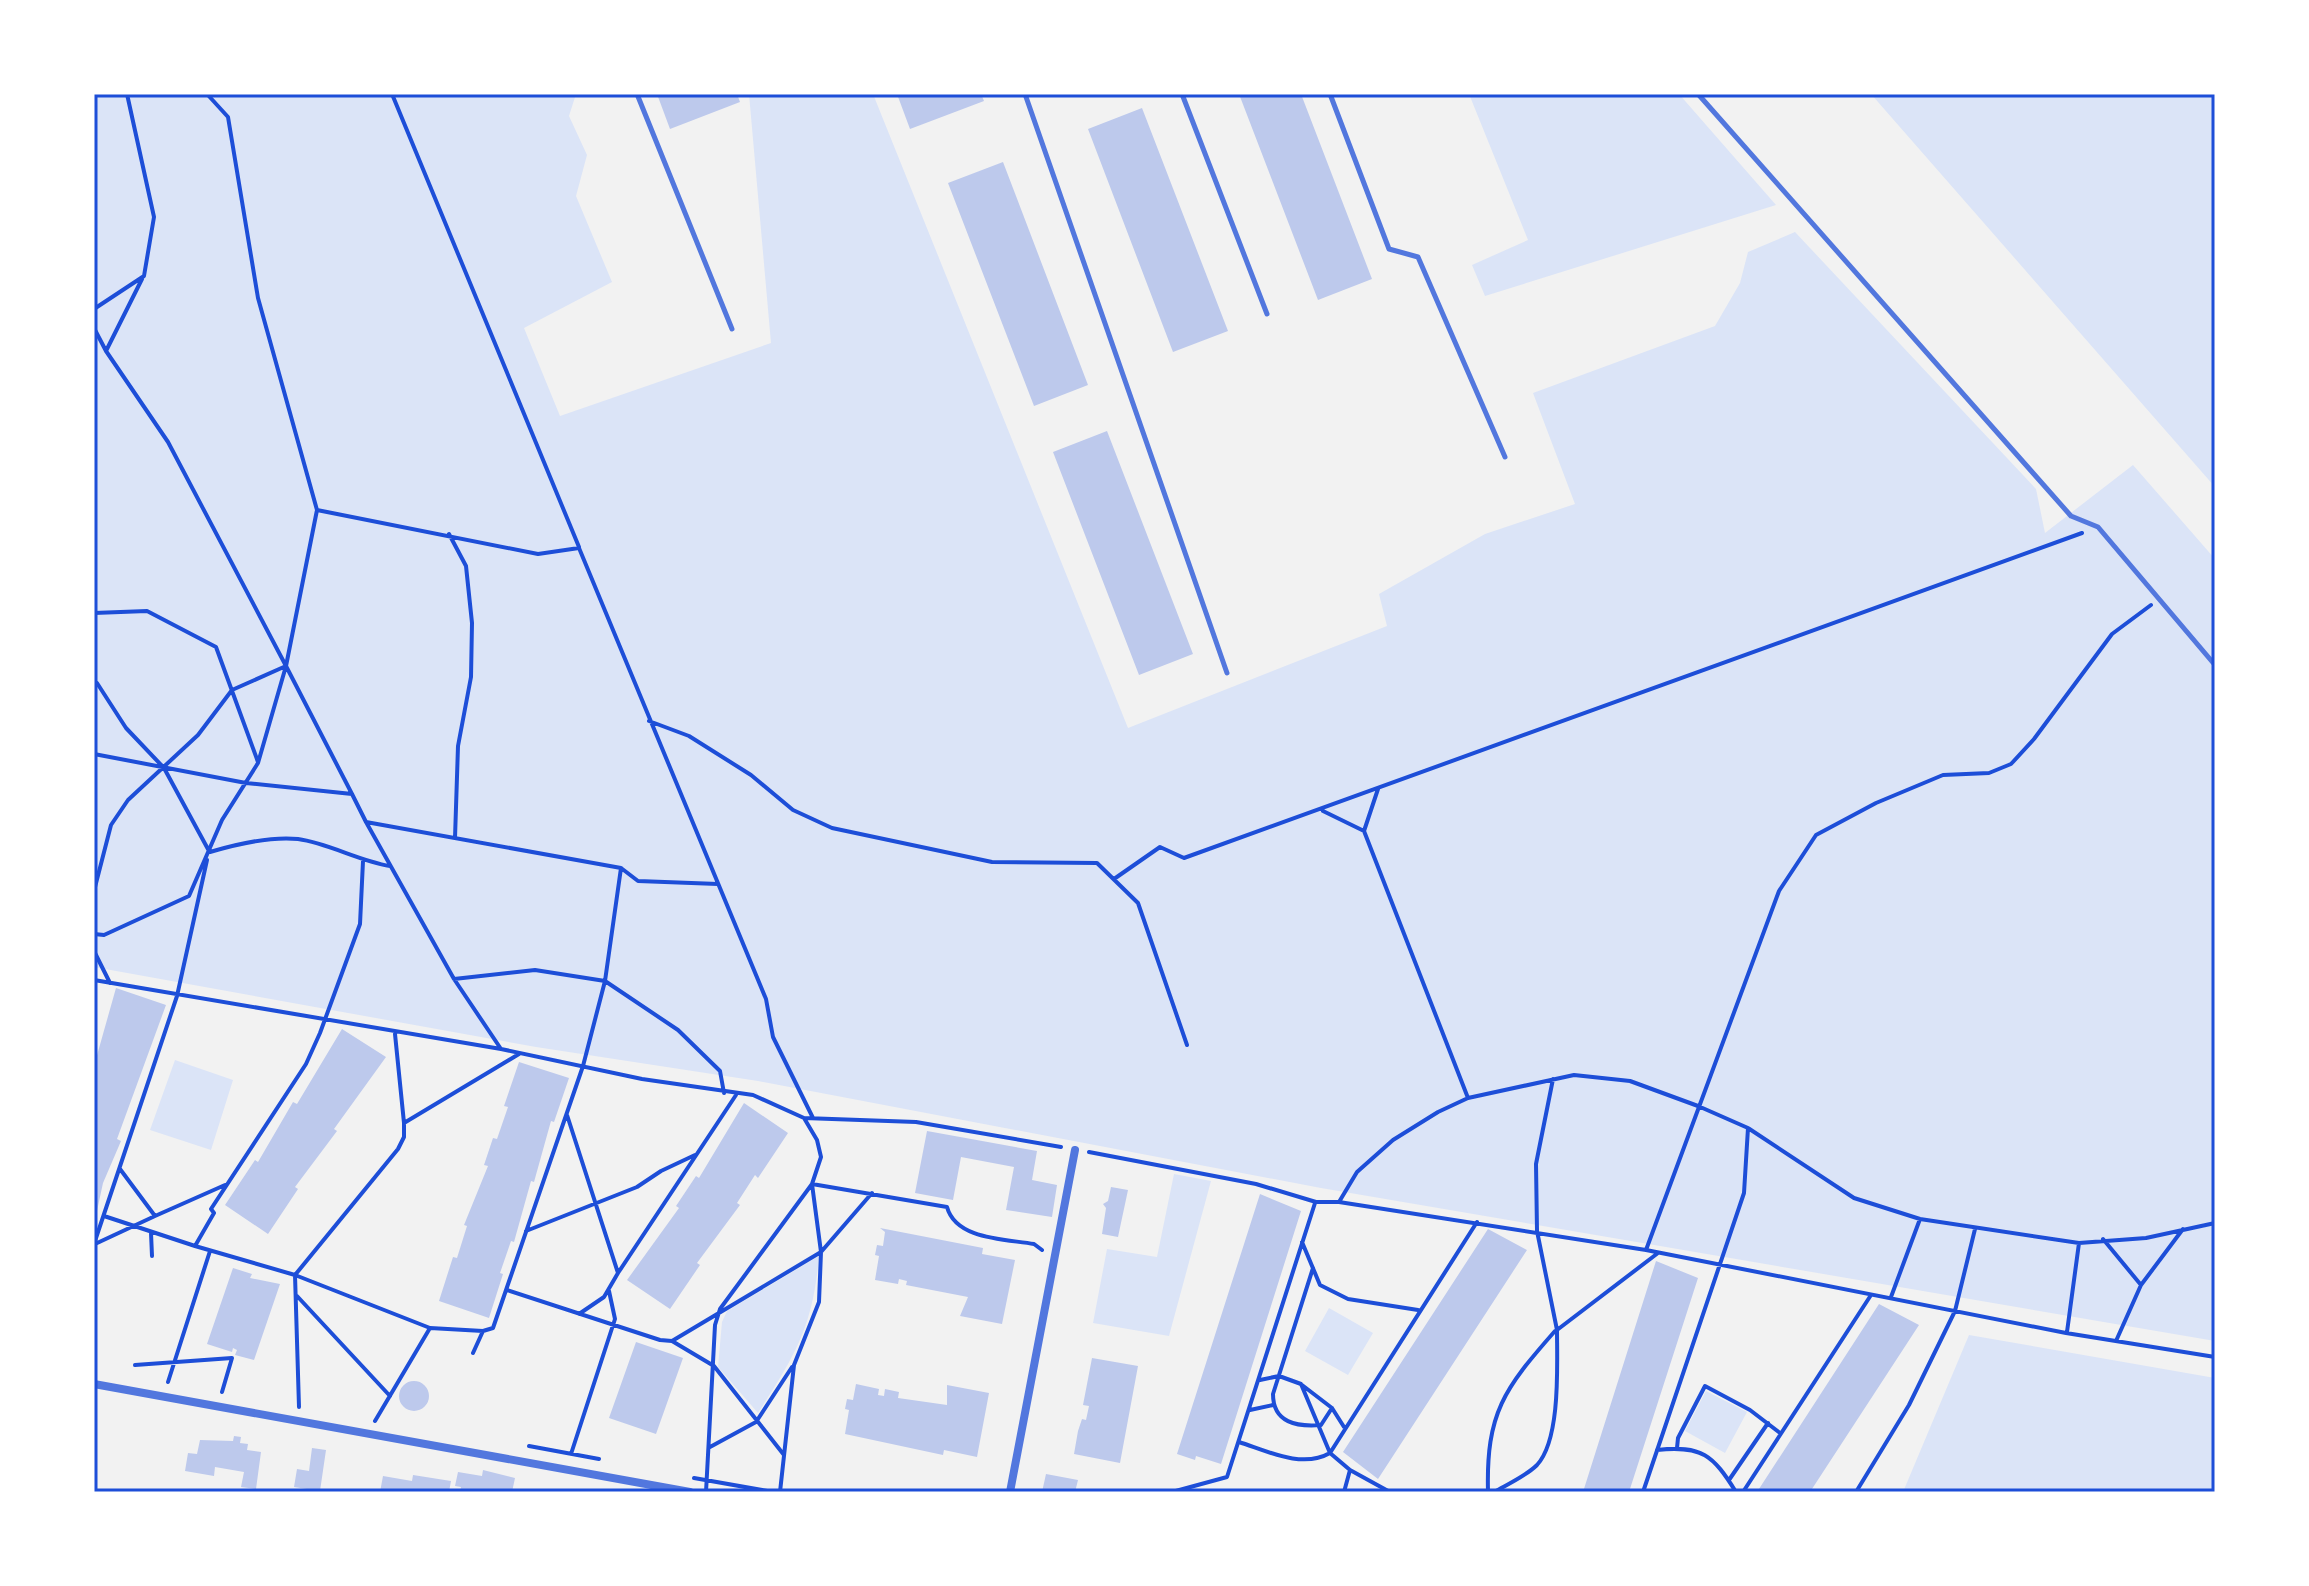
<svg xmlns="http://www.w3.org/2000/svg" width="2309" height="1586" font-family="Jost,sans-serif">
  <rect width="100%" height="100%" fill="#f2f2f2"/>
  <path fill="#dbe4f7" d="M94 94H576L569 116 587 155 576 196 612 282 524 328 560 416 771 343 749 94H873L1128 728 1387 626 1379 594 1485 534 1575 504 1533 393 1715 326 1740 283 1748 252 1795 232 2036 489 2045 533 2133 465 2215 559V1341L1321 1188 758 1081 536 1047 94 967Z
    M1469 94H1679L1776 205 1485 296 1472 265 1528 240Z
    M1871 94H2215V487Z
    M175 1060 233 1080 211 1150 150 1130Z
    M1174 1174 1211 1181 1169 1336 1093 1323 1107 1249 1157 1257Z
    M819 1256C813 1326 796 1354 758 1413L718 1367 722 1322 727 1311Z
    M1329 1308 1373 1333 1348 1375 1305 1351Z
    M1969 1335 2215 1378V1492H1903Z
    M1706 1391 1747 1412 1725 1453 1685 1431Z"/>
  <path fill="#bdc9ec" d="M657 94H737L740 102 670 129Z
    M897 94H981L984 101 910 129Z
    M1239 94H1301L1372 279 1318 300Z
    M1142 108 1228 331 1173 352 1088 129Z
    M1003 162 1088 385 1034 406 948 183Z
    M1107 431 1193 654 1139 675 1053 452Z
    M116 988 166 1005 117 1139 121 1141 103 1183 95 1220 94 1066Z
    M342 1029 386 1057 334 1129 337 1131 295 1187 298 1189 268 1234 225 1205 255 1160 258 1162 293 1102 297 1104Z
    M519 1062 569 1078 554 1122 551 1121 534 1182 531 1181 514 1242 511 1241 500 1273 503 1274 489 1318 439 1301 453 1257 457 1258 467 1226 464 1225 488 1166 484 1165 493 1138 497 1139 508 1107 504 1106Z
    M744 1103 788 1133 758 1178 755 1175 737 1203 740 1205 697 1263 700 1265 670 1309 627 1280 679 1208 676 1206 696 1176 699 1178Z
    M927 1131 1037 1151 1032 1180 1057 1185 1052 1217 1006 1210 1014 1167 961 1157 953 1200 915 1193Z
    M1111 1187 1128 1190 1118 1237 1102 1234 1106 1208 1103 1204 1108 1201Z
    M1260 1194 1301 1211 1221 1464 1196 1456 1195 1460 1177 1454Z
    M880 1228 983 1248 982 1254 1015 1260 1002 1324 960 1316 968 1297 906 1285 907 1281 899 1279 898 1284 875 1280 879 1256 875 1255 877 1245 883 1246 885 1232Z
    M1488 1229 1527 1250 1378 1479 1343 1452Z
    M1656 1261 1698 1278 1629 1492H1583Z
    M233 1268 252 1274 250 1278 280 1284 254 1360 235 1355 237 1350 233 1348 232 1352 207 1344Z
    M1879 1304 1919 1325 1810 1492H1757Z
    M636 1342 683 1358 656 1434 609 1418Z
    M1092 1358 1138 1366 1120 1463 1074 1454 1078 1431 1082 1419 1086 1420 1089 1406 1083 1405Z
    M399 1396a15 15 0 1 1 30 0a15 15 0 1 1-30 0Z
    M856 1384 879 1389 878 1395 884 1396 885 1389 899 1392 898 1398 947 1405V1385L989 1393 977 1457 944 1450 943 1455 845 1434 849 1410 845 1409 847 1399 853 1400Z
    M234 1436 241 1437 240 1443 248 1444 247 1450 261 1452 256 1489 241 1487 244 1472 215 1467 214 1476 185 1471 188 1453 197 1454 200 1440 233 1441Z
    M312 1448 326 1450 320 1491 294 1487 297 1469 309 1471Z
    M483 1470 515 1478 512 1492H460L461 1487 455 1486 458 1472 482 1476Z
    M1046 1474 1078 1480 1075 1492H1042Z
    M413 1475 451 1481 449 1492H380L383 1476 412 1481Z"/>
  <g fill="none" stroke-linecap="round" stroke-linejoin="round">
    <path stroke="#1d4ed8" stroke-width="4" d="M207 94 228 117 258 298 317 510 538 554 579 548 766 999 773 1037 813 1118
      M392 94 579 547
      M94 309 144 276 154 217 127 94
      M94 328 106 351 168 442 286 666 258 763 222 820 189 896 104 935 94 934
      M106 351 142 279
      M317 510 286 666 352 794
      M449 534 466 566 472 623 471 677 458 746 455 838
      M94 613 147 611 216 647 258 762
      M94 684 97 683 126 728 164 768 209 851
      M649 721 689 736 751 775 793 810 832 828 992 862 1097 863 1138 903 1187 1045
      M94 754 246 783 352 794 366 822 621 868 638 881 718 884
      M1323 811 1364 831 1468 1098
      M366 822 454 979 501 1049
      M1364 831 1378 789
      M210 852C237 844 269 836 298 839 328 843 359 861 390 866
      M1114 879 1160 847 1184 858 2082 533
      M94 891 111 825 128 800 198 735 232 690 286 666
      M94 951 110 983
      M454 979 535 970 605 981 678 1030 720 1071 724 1093
      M94 980 501 1049 642 1079 753 1095 804 1118 916 1122 1061 1147
      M395 1034 404 1123
      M1553 1079 1536 1164 1537 1231 1557 1330 1658 1253
      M567 1115 618 1273 604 1297 579 1314
      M1089 1152 1256 1184 1316 1202H1339L1646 1250 2066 1333 2215 1357
      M120 1169 155 1216 225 1185
      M1339 1202 1357 1172 1393 1140 1438 1112 1468 1098 1574 1075 1630 1081 1698 1106 1748 1128 1854 1198 1920 1219 2079 1243 2146 1238 2215 1223
      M104 1216 195 1246
      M526 1231 637 1187 661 1171 695 1155
      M151 1233 152 1256
      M2103 1239 2141 1285 2183 1229
      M1302 1242 1320 1285 1348 1299 1418 1310
      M94 1244 177 996 207 860
      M95 1244 155 1216
      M1646 1250 1779 891 1816 835 1876 803 1943 775 1989 773 2011 764 2034 739 2112 634 2151 605
      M1313 1268 1273 1394C1273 1423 1297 1427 1321 1425L1332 1408 1344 1427
      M618 1273 736 1095
      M507 1290 660 1340 672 1341
      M297 1296 390 1396
      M1891 1297 1920 1219
      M430 1328 483 1331
      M2067 1332 2079 1243
      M2116 1341 2141 1285
      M473 1353 483 1331 493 1328 583 1066 605 981 621 868
      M135 1365 232 1358 222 1392
      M168 1382 210 1251
      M1302 1385 1332 1408
      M299 1407 295 1275 195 1246 214 1213 211 1209 306 1064 320 1033 360 924 363 861
      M1250 1410 1273 1405
      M375 1421 430 1328 295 1275 398 1149 404 1137V1123L519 1054
      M1239 1442C1267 1451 1302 1469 1330 1453L1301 1384 1279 1376 1260 1380
      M529 1446 599 1459
      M710 1447 756 1422 792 1367
      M1677 1448 1678 1438 1705 1386 1750 1410 1780 1433
      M1657 1450C1702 1445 1713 1455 1736 1492
      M571 1454 615 1319 609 1291
      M784 1455 714 1366 672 1341 821 1252 872 1193
      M1350 1470 1390 1492
      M694 1478 773 1492
      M1729 1480 1768 1423
      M706 1492 715 1325 720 1309 812 1184 947 1207C956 1240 1006 1239 1034 1244L1042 1250
      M780 1492 794 1365 819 1302 821 1252 812 1184 821 1157 817 1140 804 1118
      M1172 1492 1227 1477 1315 1203
      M1344 1492 1350 1470 1330 1453 1477 1222
      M1488 1492C1486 1413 1504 1389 1555 1331
      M1494 1492C1508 1484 1526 1476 1537 1465 1561 1439 1557 1364 1557 1330
      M1643 1492 1744 1193 1748 1128
      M1743 1492 1871 1295
      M1856 1492 1909 1405 1955 1311 1975 1229"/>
    <path stroke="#5277de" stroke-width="5" d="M637 94 732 329
      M1025 94 1227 673
      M1182 94 1267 314
      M1330 94 1389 249 1418 257 1505 457
      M1698 94 2071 516 2098 527 2215 665"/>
    <path stroke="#5277de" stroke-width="8" d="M94 1384 690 1492
      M1010 1492 1075 1150"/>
  </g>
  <rect width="2309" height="1586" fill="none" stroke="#ffffff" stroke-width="192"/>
  <rect x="96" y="96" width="2117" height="1394" fill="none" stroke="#1d4ed8" stroke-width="3"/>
</svg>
